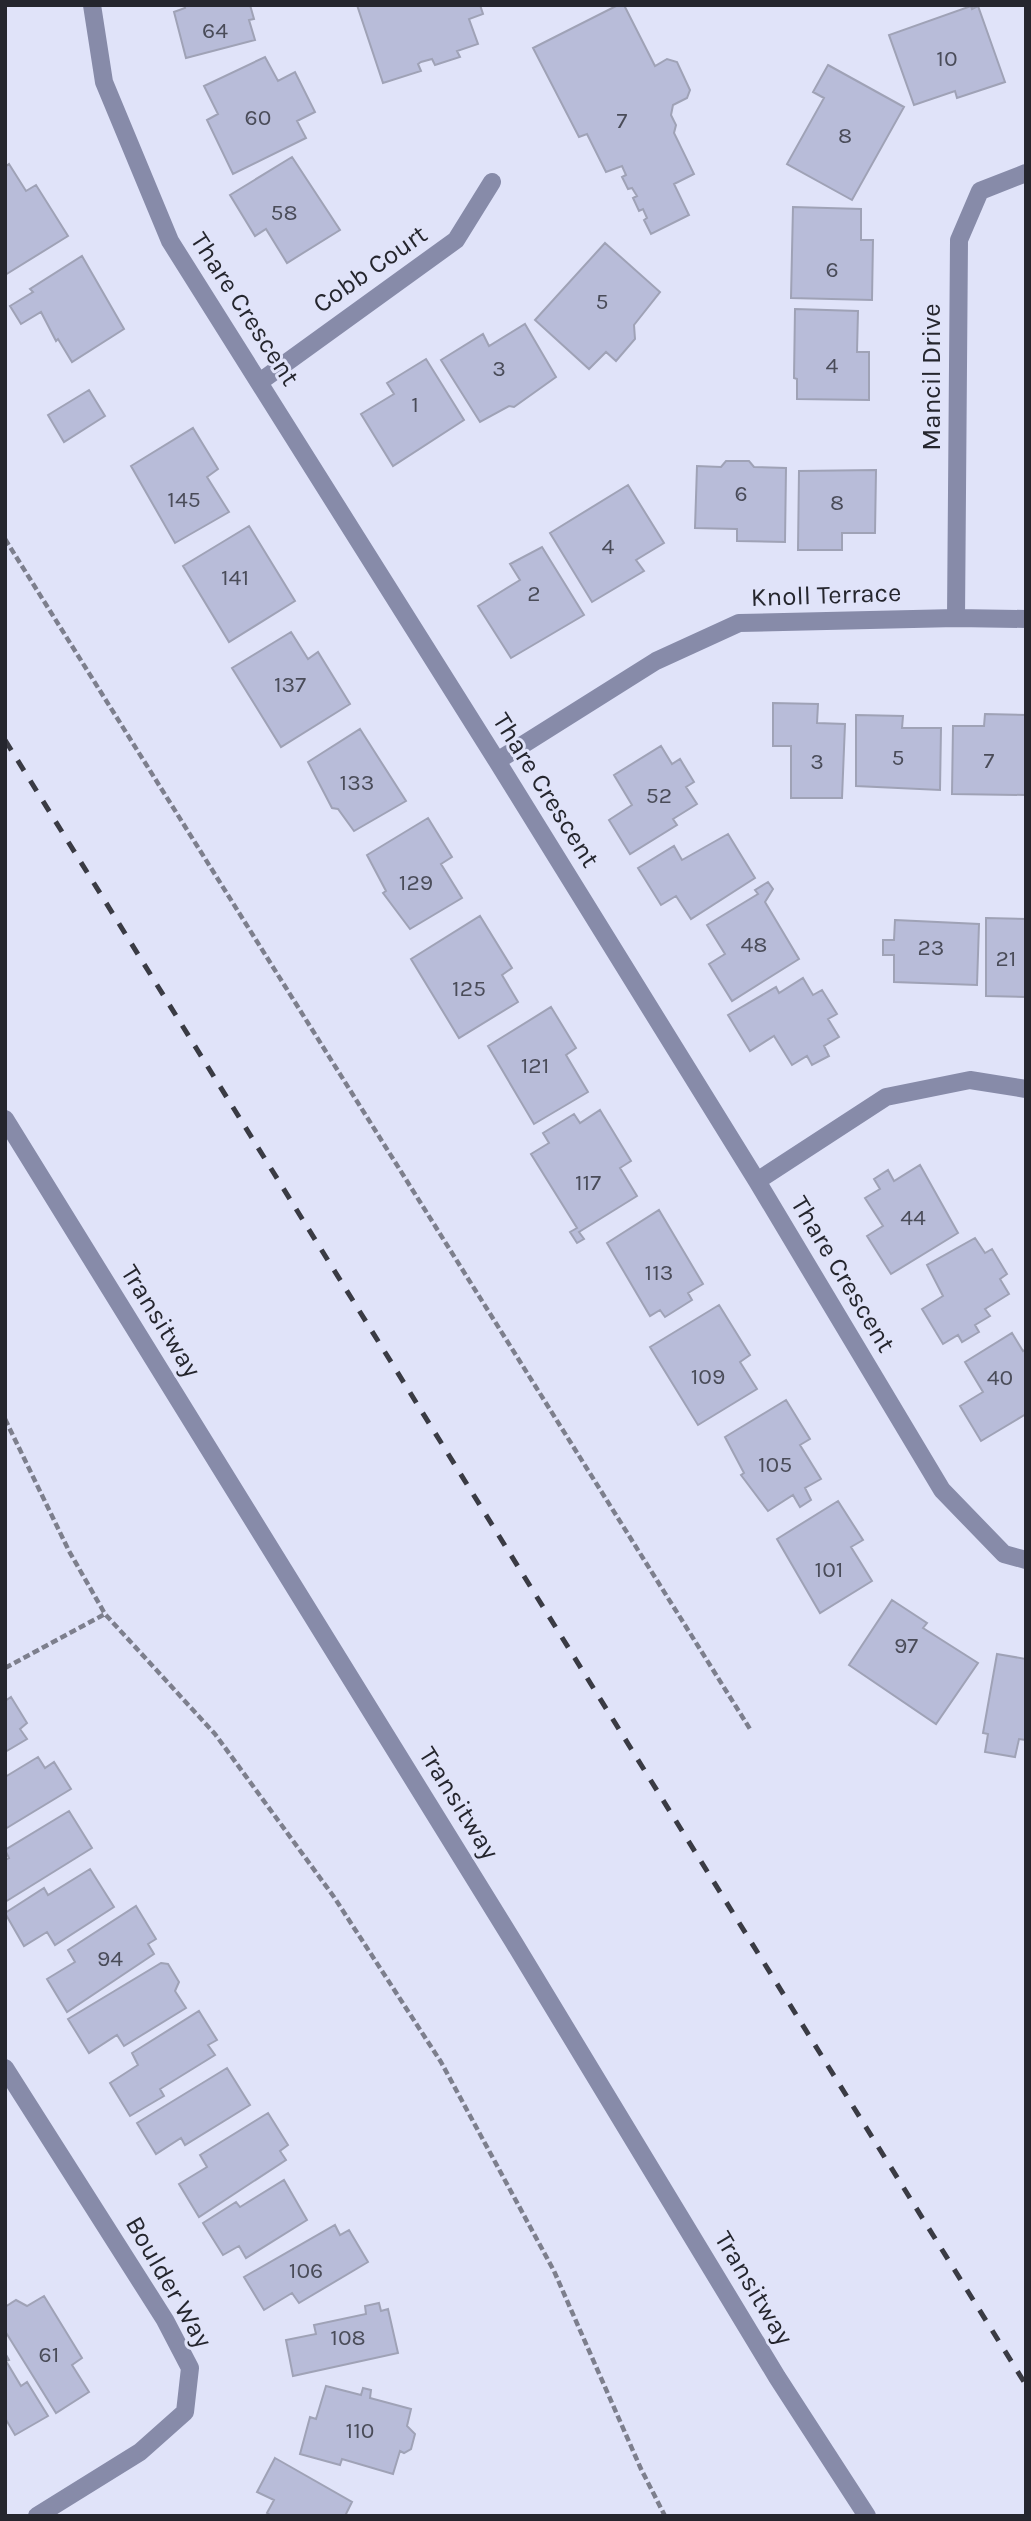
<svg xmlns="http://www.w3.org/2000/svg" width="1031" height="2521" font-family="Karla,sans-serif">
  <rect width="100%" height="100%" fill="#e0e3f9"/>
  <path fill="#b8bcd9" stroke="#9fa2b6" stroke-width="2" d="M184 5H250L254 19 249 20 255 40 186 58 174 12 185 8Z
    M357 5H480L483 14 469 19 478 44 457 51 460 57 435 65 432 59 421 62 418 64 421 71 383 83Z
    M618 5H624L655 66 667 59 677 62 690 90 687 98 673 105 671 115 676 125 674 133 694 174 674 184 689 215 651 234 644 220 647 218 643 209 639 211 633 198 637 196 632 188 628 189 622 177 626 175 622 166 606 172 587 134 579 137 533 48Z
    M971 6 972 9 978 6 1005 82 957 98 955 91 914 105 889 35Z
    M265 57 278 81 295 72 315 112 297 121 306 138 233 174 207 120 218 114 204 86Z
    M828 65 904 107 852 200 787 164 824 98 813 92Z
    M292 157 340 230 287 263 266 229 255 236 230 195Z
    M9 164 26 191 36 185 68 236 5 275V167Z
    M793 207 861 209V240H873L872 300 791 298Z
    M605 243 660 292 634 325 635 339 616 361 606 352 589 369 535 320Z
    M82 256 124 329 72 362 58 339 56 341 41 312 21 324 10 306 33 292 30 289Z
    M795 309 858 311 857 352H869V400L797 399V379L794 378Z
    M525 324 556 377 514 407 509 406 480 422 441 360 483 334 489 346Z
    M426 359 464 420 393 466 361 414 394 394 387 383Z
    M89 390 105 416 64 442 48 415Z
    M193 428 218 469 207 477 229 512 175 543 131 466Z
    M726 461H749L754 467 786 468 785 542 737 541V529L695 528 697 466 721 467Z
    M876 470 875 533H842V550H798L799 471Z
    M628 485 664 543 636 560 644 571 592 602 550 533Z
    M249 526 295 601 229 642 183 566Z
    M542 547 584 615 511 658 478 606 520 580 510 564Z
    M291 632 308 659 318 652 350 704 281 747 232 668Z
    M773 703 818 704 817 723 845 724 842 798H791V746H773Z
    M985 714 1026 715V795L952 794 953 726H984Z
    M856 715 903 716 902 728H941L940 790 856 786Z
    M360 729 406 801 354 831 338 809 332 808 308 762Z
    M661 746 672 764 680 759 694 782 686 787 697 804 673 819 677 825 630 854 609 820 632 805 614 775Z
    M428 818 452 857 441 864 462 898 410 929 383 893 386 891 367 855Z
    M728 834 755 878 691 919 676 896 661 905 638 868 674 846 682 860Z
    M768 882 773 889 765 902 799 959 732 1001 709 964 725 954 707 925 758 894 755 890Z
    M480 916 512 968 502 975 518 1002 459 1038 411 959Z
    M986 918 1026 919V997L986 996Z
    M895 920 979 924 977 985 894 982V955H883V940H894Z
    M803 978 813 995 822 990 837 1014 828 1019 839 1037 824 1046 829 1056 812 1065 807 1056 792 1065 774 1036 750 1051 728 1015 776 987 779 993Z
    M551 1007 576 1048 566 1055 588 1092 534 1124 488 1046Z
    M600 1110 631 1161 620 1168 637 1196 579 1232 584 1239 577 1243 570 1232 577 1228 531 1154 549 1143 543 1133 574 1114 580 1123Z
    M920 1165 958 1233 891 1274 867 1236 883 1226 865 1198 880 1189 874 1179 888 1170 894 1181Z
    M659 1210 703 1284 688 1293 692 1300 665 1317 660 1310 650 1316 607 1243Z
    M975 1238 985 1253 992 1249 1007 1274 1000 1279 1009 1294 985 1309 990 1316 975 1325 979 1332 962 1342 958 1335 943 1344 922 1309 943 1296 927 1265Z
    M719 1305 750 1355 740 1362 757 1389 698 1425 650 1347Z
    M1012 1333 1023 1351 1026 1349V1414L981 1441 960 1406 983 1392 965 1362Z
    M786 1400 810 1439 800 1445 821 1479 805 1488 811 1500 800 1507 793 1495 768 1511 741 1475 744 1473 725 1437Z
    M838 1501 863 1540 851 1547 872 1581 820 1613 777 1539Z
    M892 1600 927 1623 923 1628 978 1663 936 1724 849 1665Z
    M997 1654 1026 1659V1740L1019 1739 1015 1757 985 1752 988 1734 983 1733Z
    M11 1697 27 1723 20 1729 27 1739 5 1752V1701Z
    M38 1757 45 1768 54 1762 71 1789 5 1829V1777Z
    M69 1811 92 1848 5 1902V1860L9 1858 5 1850Z
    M90 1869 114 1907 55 1945 47 1932 24 1946 5 1913 44 1888 48 1895Z
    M136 1906 156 1939 148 1944 154 1954 67 2012 47 1979 75 1962 68 1950Z
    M161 1963 168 1964 179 1982 175 1991 186 2008 124 2046 117 2035 89 2053 68 2019Z
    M199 2011 217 2040 208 2045 215 2055 160 2089 164 2096 130 2116 110 2083 138 2065 132 2053Z
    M227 2068 250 2105 185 2145 181 2138 156 2154 137 2123Z
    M268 2113 288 2145 280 2151 286 2160 199 2217 179 2184 207 2167 200 2155Z
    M284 2180 307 2220 246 2258 239 2246 223 2255 203 2223 236 2202 240 2207Z
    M335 2225 340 2235 349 2230 368 2262 299 2303 292 2293 264 2310 244 2277Z
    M44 2296 82 2358 72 2365 89 2392 56 2413 5 2331V2307L16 2300 27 2306Z
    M379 2303 381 2311 388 2309 398 2353 293 2376 286 2340 316 2334 314 2325 366 2314 365 2306Z
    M5 2353 9 2360 6 2361 21 2386 27 2382 48 2416 15 2435 5 2418Z
    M326 2386 361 2395 363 2388 371 2390 370 2398 411 2409 407 2426 415 2434 411 2449 404 2453 400 2451 393 2474 342 2459 340 2465 300 2454 310 2417 316 2419Z
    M275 2458 352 2502 345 2516H272L267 2513 274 2500 257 2492Z"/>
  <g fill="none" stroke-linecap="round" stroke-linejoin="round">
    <path stroke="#7d7f8d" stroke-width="4.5" stroke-dasharray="7 3.5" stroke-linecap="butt" d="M5 539 750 1729
      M5 1419 69 1551 105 1614 215 1734 334 1897 441 2062 554 2271 641 2469 665 2516
      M5 1668 105 1614"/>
    <path stroke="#878ba9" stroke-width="18" d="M92 5 104 82 170 241 497 761 757 1181 942 1490 1004 1554 1026 1560
      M261 381 456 240 492 182
      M956 618 959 240 980 191 1026 173
      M497 761 656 661 739 623 956 618 1026 619
      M5 1119 513 1941 777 2377 867 2516
      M757 1181 886 1097 970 1080 1026 1089
      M5 2068 165 2320 190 2368 185 2412 140 2452 37 2516"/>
    <path stroke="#3a3b44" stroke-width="5" stroke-dasharray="12 12" stroke-linecap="butt" d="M5 740 1026 2385"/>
  </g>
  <g text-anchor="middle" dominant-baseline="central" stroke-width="6" stroke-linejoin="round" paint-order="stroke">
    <g font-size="23" fill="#4a4c59">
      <text x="215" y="30">64</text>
      <text x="947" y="58">10</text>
      <text x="258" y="117">60</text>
      <text x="622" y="120">7</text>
      <text x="845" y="135">8</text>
      <text x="284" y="212">58</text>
      <text x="832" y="269">6</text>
      <text x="602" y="301">5</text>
      <text x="832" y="365">4</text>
      <text x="499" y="368">3</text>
      <text x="415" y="404">1</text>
      <text x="741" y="493">6</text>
      <text x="184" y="499">145</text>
      <text x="837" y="502">8</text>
      <text x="608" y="546">4</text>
      <text x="235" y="577">141</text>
      <text x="534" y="593">2</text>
      <text x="290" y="684">137</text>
      <text x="898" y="757">5</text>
      <text x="989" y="760">7</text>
      <text x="817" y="761">3</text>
      <text x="357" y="782">133</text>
      <text x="659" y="795">52</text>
      <text x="416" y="882">129</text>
      <text x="754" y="944">48</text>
      <text x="931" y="947">23</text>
      <text x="1006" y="958">21</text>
      <text x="469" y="988">125</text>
      <text x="535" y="1065">121</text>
      <text x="588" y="1182">117</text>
      <text x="913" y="1217">44</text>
      <text x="659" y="1272">113</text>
      <text x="708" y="1376">109</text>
      <text x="1000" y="1377">40</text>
      <text x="775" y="1464">105</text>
      <text x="829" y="1569">101</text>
      <text x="906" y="1645">97</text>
      <text x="110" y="1958">94</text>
      <text x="306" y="2270">106</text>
      <text x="348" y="2337">108</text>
      <text x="49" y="2354">61</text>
      <text x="360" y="2430">110</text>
    </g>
    <g font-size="26" fill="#25262e" stroke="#e0e3f9">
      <text transform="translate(370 269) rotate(-35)">Cobb Court</text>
      <text transform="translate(245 309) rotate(57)">Thare Crescent</text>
      <text transform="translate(931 377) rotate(-90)">Mancil Drive</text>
      <text transform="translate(826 595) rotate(-2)">Knoll Terrace</text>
      <text transform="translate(546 790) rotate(58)">Thare Crescent</text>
      <text transform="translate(843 1274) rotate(59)">Thare Crescent</text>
      <text transform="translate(161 1321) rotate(58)">Transitway</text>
      <text transform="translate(459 1803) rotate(58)">Transitway</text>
      <text transform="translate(169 2282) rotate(60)">Boulder Way</text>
      <text transform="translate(754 2288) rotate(59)">Transitway</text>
    </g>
  </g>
  <rect width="1031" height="2521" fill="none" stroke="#25262e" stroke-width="14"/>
</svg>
